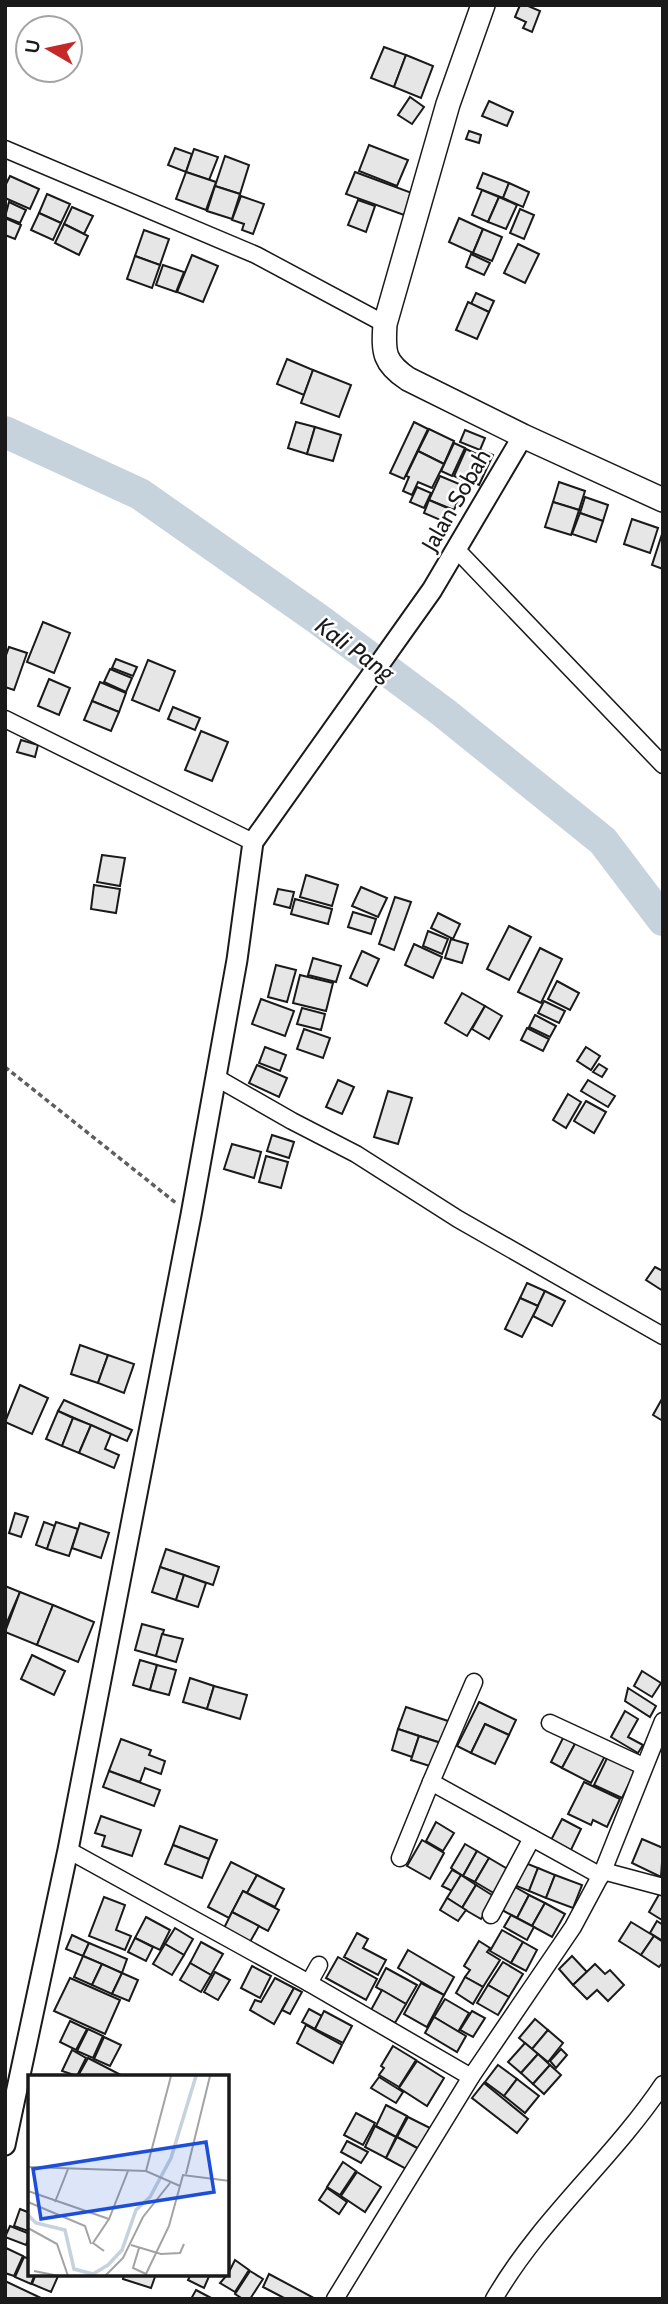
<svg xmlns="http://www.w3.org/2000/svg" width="668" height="2304" font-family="Cabin,sans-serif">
	<rect width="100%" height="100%" fill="#fff"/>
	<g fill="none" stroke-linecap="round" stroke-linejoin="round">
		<path stroke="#c6d2dc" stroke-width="32" d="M 5,432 L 140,494 L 318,619 L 443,712 L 603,841 L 663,920"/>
	</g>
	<g fill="#e6e6e6" stroke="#1a1a1a" stroke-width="2">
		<path d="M 520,5 L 526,5 L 540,11 L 532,32 L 523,28 L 526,22 L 515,17 Z"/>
		<path d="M 384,47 L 406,55 L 394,87 L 371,78 Z"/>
		<path d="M 406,55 L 433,66 L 421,98 L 394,87 Z"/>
		<path d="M 410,97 L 424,107 L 412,124 L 398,115 Z"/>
		<path d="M 489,101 L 513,112 L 507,126 L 482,116 Z"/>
		<path d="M 469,131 L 481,135 L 479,143 L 466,139 Z"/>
		<path d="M 369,145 L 408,160 L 397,186 L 359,171 Z"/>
		<path d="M 175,148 L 192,154 L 186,172 L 168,165 Z"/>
		<path d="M 194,149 L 218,157 L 209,180 L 186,172 Z"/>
		<path d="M 225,156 L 249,165 L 240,194 L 215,186 Z"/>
		<path d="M 186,172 L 216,182 L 206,210 L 176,199 Z"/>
		<path d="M 355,172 L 412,193 L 404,215 L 346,194 Z"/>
		<path d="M 483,173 L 509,183 L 503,198 L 477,188 Z"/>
		<path d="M 10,176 L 39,189 L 30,209 L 5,198 L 5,186 Z"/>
		<path d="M 509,183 L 529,192 L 523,207 L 503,198 Z"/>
		<path d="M 215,186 L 240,194 L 232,219 L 207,211 Z"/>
		<path d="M 482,190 L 499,197 L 488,222 L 472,215 Z"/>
		<path d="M 47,194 L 70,204 L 61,223 L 39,213 Z"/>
		<path d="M 241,196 L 264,204 L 253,234 L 242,230 L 244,224 L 232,220 Z"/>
		<path d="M 499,197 L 517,205 L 506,229 L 488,222 Z"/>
		<path d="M 358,200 L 375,206 L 366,232 L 348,225 Z"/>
		<path d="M 9,202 L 26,210 L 20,223 L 5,217 Z"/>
		<path d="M 72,207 L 93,216 L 84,234 L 64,224 Z"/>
		<path d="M 520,209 L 534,215 L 524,239 L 510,233 Z"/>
		<path d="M 39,213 L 61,223 L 53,240 L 31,230 Z"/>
		<path d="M 5,218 L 21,225 L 15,239 L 5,235 Z"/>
		<path d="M 459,218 L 483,229 L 473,253 L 449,242 Z"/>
		<path d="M 64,224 L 88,236 L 79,255 L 55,243 Z"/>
		<path d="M 483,229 L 502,237 L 492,261 L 473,253 Z"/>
		<path d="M 144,230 L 169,239 L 160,265 L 135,256 Z"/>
		<path d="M 518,244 L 539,254 L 525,283 L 504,273 Z"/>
		<path d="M 471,254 L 490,263 L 484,275 L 466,267 Z"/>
		<path d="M 192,255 L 218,266 L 203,302 L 177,292 Z"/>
		<path d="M 135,256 L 160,265 L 152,288 L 127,279 Z"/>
		<path d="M 163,265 L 184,272 L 176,292 L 156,285 Z"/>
		<path d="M 476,293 L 494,301 L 489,312 L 471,304 Z"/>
		<path d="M 468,302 L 489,312 L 477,339 L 456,330 Z"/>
		<path d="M 287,359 L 313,370 L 304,395 L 277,384 Z"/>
		<path d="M 313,370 L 351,385 L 339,417 L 301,403 Z"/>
		<path d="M 296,422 L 315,427 L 307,454 L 288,448 Z"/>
		<path d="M 414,422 L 428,429 L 404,479 L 390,473 Z"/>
		<path d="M 315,427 L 341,435 L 333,461 L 307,454 Z"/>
		<path d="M 429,429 L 454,441 L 444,464 L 418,451 Z"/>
		<path d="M 465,430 L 485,438 L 480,450 L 460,442 Z"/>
		<path d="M 454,443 L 465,448 L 452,476 L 441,471 Z"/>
		<path d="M 466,449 L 479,455 L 467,482 L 454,476 Z"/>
		<path d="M 481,450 L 493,455 L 479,485 L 468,480 Z"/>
		<path d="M 418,451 L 444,464 L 432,488 L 418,482 L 412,495 L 403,491 L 409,477 L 406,476 Z"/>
		<path d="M 440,476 L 464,486 L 454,510 L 429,500 Z"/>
		<path d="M 559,482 L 585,491 L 579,510 L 553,502 Z"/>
		<path d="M 417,487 L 431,493 L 424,508 L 410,502 Z"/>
		<path d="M 585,497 L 608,505 L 603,521 L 580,513 Z"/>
		<path d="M 429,500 L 450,509 L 445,522 L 424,513 Z"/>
		<path d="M 553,502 L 579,510 L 571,535 L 545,527 Z"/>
		<path d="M 580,513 L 603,521 L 596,542 L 572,534 Z"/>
		<path d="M 632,519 L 658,528 L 650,553 L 624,544 Z"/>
		<path d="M 663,531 L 663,569 L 652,565 Z"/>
		<path d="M 43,622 L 70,633 L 54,673 L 27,662 Z"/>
		<path d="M 9,647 L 27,653 L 14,690 L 5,687 L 5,658 Z"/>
		<path d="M 116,659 L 137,667 L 133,676 L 112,668 Z"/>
		<path d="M 148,660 L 175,671 L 159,711 L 132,700 Z"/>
		<path d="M 110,669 L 132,678 L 126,692 L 104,682 Z"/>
		<path d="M 49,679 L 70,688 L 59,715 L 38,706 Z"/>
		<path d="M 100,682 L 126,693 L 119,712 L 92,701 Z"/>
		<path d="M 92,701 L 119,712 L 111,731 L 84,720 Z"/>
		<path d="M 173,707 L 200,718 L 195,730 L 168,719 Z"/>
		<path d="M 201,731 L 228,742 L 212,781 L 185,770 Z"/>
		<path d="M 21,740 L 38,745 L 35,757 L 17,752 Z"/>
		<path d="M 102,855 L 125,858 L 120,886 L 97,882 Z"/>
		<path d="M 306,875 L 338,885 L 332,906 L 300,897 Z"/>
		<path d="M 94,885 L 120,889 L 116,913 L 91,909 Z"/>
		<path d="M 361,887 L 387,898 L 378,917 L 352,906 Z"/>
		<path d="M 278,889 L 294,892 L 290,908 L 274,904 Z"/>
		<path d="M 395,897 L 411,902 L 394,950 L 379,944 Z"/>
		<path d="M 295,899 L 332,909 L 328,924 L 291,914 Z"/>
		<path d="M 353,912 L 376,919 L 371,934 L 348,927 Z"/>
		<path d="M 438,913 L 460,924 L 453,939 L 431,928 Z"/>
		<path d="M 509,926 L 531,937 L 509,980 L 487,969 Z"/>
		<path d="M 428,931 L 448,939 L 442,954 L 423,946 Z"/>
		<path d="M 451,939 L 468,944 L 462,963 L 445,958 Z"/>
		<path d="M 414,944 L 442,957 L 433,978 L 405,965 Z"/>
		<path d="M 540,948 L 562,959 L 541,1003 L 518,992 Z"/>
		<path d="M 362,951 L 379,959 L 367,986 L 350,978 Z"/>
		<path d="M 313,958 L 341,966 L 336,982 L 308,975 Z"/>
		<path d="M 276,965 L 296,970 L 287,1002 L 268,997 Z"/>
		<path d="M 300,975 L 333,983 L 326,1011 L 293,1003 Z"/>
		<path d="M 557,981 L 579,993 L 570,1010 L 548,999 Z"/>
		<path d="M 462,993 L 485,1006 L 467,1036 L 445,1023 Z"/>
		<path d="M 261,999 L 294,1011 L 285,1036 L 252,1024 Z"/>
		<path d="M 544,1001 L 565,1011 L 559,1023 L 538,1013 Z"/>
		<path d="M 485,1006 L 502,1016 L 489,1039 L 472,1029 Z"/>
		<path d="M 302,1008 L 325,1014 L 321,1030 L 297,1024 Z"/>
		<path d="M 535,1015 L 556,1026 L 550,1037 L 529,1027 Z"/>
		<path d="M 527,1028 L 549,1039 L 543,1051 L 521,1040 Z"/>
		<path d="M 304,1029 L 330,1038 L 323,1058 L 297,1049 Z"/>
		<path d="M 265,1047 L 286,1055 L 280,1071 L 259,1063 Z"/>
		<path d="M 586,1047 L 600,1056 L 591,1070 L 577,1061 Z"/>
		<path d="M 599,1064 L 607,1069 L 602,1077 L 593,1072 Z"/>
		<path d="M 257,1065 L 287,1078 L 279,1097 L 249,1083 Z"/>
		<path d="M 338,1080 L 354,1087 L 342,1114 L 326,1107 Z"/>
		<path d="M 588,1080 L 615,1096 L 608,1107 L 581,1091 Z"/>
		<path d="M 388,1091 L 412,1098 L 398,1144 L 374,1137 Z"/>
		<path d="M 568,1094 L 581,1102 L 566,1128 L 553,1120 Z"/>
		<path d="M 586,1101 L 606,1112 L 594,1133 L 574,1121 Z"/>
		<path d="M 272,1135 L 294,1142 L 289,1158 L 267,1151 Z"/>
		<path d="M 232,1144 L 261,1152 L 254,1178 L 224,1169 Z"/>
		<path d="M 266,1156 L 288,1162 L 281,1188 L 259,1182 Z"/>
		<path d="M 655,1267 L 663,1271 L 663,1291 L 646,1280 Z"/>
		<path d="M 527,1283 L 545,1291 L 538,1306 L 520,1298 Z"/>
		<path d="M 545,1291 L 565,1301 L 552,1326 L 533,1316 Z"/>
		<path d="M 520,1298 L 538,1306 L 522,1337 L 505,1329 Z"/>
		<path d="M 80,1345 L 108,1355 L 98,1383 L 71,1374 Z"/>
		<path d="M 108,1355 L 134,1364 L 124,1393 L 98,1383 Z"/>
		<path d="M 20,1385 L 48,1398 L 32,1434 L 5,1422 Z"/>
		<path d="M 663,1397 L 663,1421 L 653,1415 Z"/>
		<path d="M 64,1400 L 132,1430 L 127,1441 L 58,1411 Z"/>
		<path d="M 58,1411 L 73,1418 L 62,1446 L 46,1439 Z"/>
		<path d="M 73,1418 L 91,1425 L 79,1453 L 62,1446 Z"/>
		<path d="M 91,1425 L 111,1434 L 105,1449 L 119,1455 L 114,1468 L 79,1453 Z"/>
		<path d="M 15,1513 L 28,1517 L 21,1537 L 9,1533 Z"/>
		<path d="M 44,1522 L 55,1526 L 47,1549 L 36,1545 Z"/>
		<path d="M 56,1522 L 78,1529 L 69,1556 L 47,1549 Z"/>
		<path d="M 80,1523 L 109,1533 L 101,1558 L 72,1548 Z"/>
		<path d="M 166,1549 L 219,1567 L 213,1585 L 160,1567 Z"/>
		<path d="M 160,1567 L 184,1575 L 176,1600 L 152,1592 Z"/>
		<path d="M 184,1575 L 206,1583 L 198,1607 L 176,1600 Z"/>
		<path d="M 5,1586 L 20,1592 L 5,1627 Z"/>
		<path d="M 20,1592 L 53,1605 L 37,1645 L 5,1632 Z"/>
		<path d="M 53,1605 L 94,1622 L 78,1662 L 37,1645 Z"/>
		<path d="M 142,1624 L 164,1630 L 156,1656 L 135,1650 Z"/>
		<path d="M 162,1634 L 183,1639 L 176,1662 L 156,1656 Z"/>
		<path d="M 32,1655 L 65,1671 L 54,1695 L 21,1679 Z"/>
		<path d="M 140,1660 L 157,1665 L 150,1690 L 133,1685 Z"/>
		<path d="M 157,1665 L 176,1670 L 169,1695 L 150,1690 Z"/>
		<path d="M 642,1671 L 661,1683 L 652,1697 L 634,1686 Z"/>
		<path d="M 190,1678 L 214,1686 L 207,1709 L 183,1702 Z"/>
		<path d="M 214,1686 L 247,1695 L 240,1719 L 207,1709 Z"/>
		<path d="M 628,1688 L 656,1706 L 650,1717 L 625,1701 Z"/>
		<path d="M 479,1702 L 516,1720 L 509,1735 L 485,1724 L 471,1753 L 457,1746 Z"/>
		<path d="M 406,1707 L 451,1722 L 444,1744 L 398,1729 Z"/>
		<path d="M 625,1711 L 638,1719 L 628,1737 L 643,1745 L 638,1753 L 611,1737 Z"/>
		<path d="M 485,1724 L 509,1735 L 495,1764 L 471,1753 Z"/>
		<path d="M 398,1729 L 419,1736 L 412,1757 L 392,1750 Z"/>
		<path d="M 419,1736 L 444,1744 L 436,1768 L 411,1760 Z"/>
		<path d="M 564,1736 L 576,1742 L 562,1768 L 551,1762 Z"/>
		<path d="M 121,1739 L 151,1750 L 149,1755 L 165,1761 L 161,1774 L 145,1768 L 140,1782 L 109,1771 Z"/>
		<path d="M 576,1742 L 605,1756 L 591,1783 L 562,1768 Z"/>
		<path d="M 610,1752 L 638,1766 L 622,1798 L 594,1785 Z"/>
		<path d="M 109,1771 L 160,1790 L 154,1806 L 103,1787 Z"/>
		<path d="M 584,1782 L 620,1799 L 607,1827 L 593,1820 L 591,1825 L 568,1814 Z"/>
		<path d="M 101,1816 L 141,1830 L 132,1856 L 102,1846 L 105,1836 L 95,1833 Z"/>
		<path d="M 562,1819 L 581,1829 L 570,1852 L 550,1842 Z"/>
		<path d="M 436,1822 L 454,1833 L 443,1851 L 426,1841 Z"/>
		<path d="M 180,1826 L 217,1840 L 209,1859 L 173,1845 Z"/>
		<path d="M 642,1839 L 663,1848 L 661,1877 L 632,1863 Z"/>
		<path d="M 422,1840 L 444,1853 L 430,1879 L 407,1866 Z"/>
		<path d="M 465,1844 L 477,1851 L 463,1876 L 451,1868 Z"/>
		<path d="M 173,1845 L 209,1859 L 202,1878 L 165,1864 Z"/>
		<path d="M 477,1851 L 489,1858 L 475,1882 L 463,1876 Z"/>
		<path d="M 489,1858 L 511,1871 L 497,1895 L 475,1882 Z"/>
		<path d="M 231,1862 L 257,1875 L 247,1893 L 243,1891 L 229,1918 L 208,1907 Z"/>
		<path d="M 523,1862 L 538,1868 L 529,1891 L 514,1885 Z"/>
		<path d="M 538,1868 L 555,1875 L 546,1898 L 529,1891 Z"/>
		<path d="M 452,1870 L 461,1875 L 452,1891 L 442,1886 Z"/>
		<path d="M 257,1875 L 284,1889 L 275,1907 L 247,1893 Z"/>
		<path d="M 461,1875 L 476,1885 L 462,1908 L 447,1898 Z"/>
		<path d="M 555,1875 L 582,1885 L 573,1908 L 546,1898 Z"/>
		<path d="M 476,1885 L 495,1897 L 481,1919 L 462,1908 Z"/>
		<path d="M 515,1887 L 529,1895 L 517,1918 L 502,1910 Z"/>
		<path d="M 243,1891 L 279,1910 L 268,1931 L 232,1912 Z"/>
		<path d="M 661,1891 L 663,1892 L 662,1920 L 649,1912 Z"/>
		<path d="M 529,1895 L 545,1903 L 532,1926 L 517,1918 Z"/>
		<path d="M 104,1897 L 125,1905 L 116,1930 L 131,1936 L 125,1950 L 89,1936 Z"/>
		<path d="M 447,1898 L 466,1910 L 458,1921 L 440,1910 Z"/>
		<path d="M 545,1903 L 565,1914 L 552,1937 L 532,1926 Z"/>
		<path d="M 232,1912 L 259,1926 L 250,1942 L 224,1928 Z"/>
		<path d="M 511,1915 L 534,1927 L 527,1940 L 504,1927 Z"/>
		<path d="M 146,1917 L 170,1930 L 160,1950 L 135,1938 Z"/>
		<path d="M 657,1921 L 663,1925 L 663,1941 L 650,1933 Z"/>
		<path d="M 631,1922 L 654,1936 L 641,1955 L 619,1941 Z"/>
		<path d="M 175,1928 L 193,1939 L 184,1955 L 165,1944 Z"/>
		<path d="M 502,1930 L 523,1942 L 511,1963 L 490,1951 Z"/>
		<path d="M 357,1933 L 368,1939 L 363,1948 L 386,1960 L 378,1975 L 344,1957 Z"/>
		<path d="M 72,1935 L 89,1943 L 83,1956 L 66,1949 Z"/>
		<path d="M 654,1936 L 663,1942 L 663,1962 L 659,1967 L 641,1955 Z"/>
		<path d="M 135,1938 L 153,1947 L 146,1961 L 128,1952 Z"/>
		<path d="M 479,1941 L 490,1948 L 487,1952 L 500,1960 L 483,1987 L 465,1977 L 470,1970 L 464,1966 Z"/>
		<path d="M 201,1942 L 223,1954 L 211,1975 L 190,1963 Z"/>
		<path d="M 523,1942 L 537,1950 L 526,1971 L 511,1963 Z"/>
		<path d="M 89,1943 L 127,1959 L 122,1973 L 83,1956 Z"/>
		<path d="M 165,1944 L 184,1955 L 172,1975 L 153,1964 Z"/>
		<path d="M 408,1950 L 454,1977 L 444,1995 L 398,1968 Z"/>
		<path d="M 83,1956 L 102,1964 L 92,1985 L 74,1977 Z"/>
		<path d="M 572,1956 L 587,1972 L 573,1985 L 559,1969 Z"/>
		<path d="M 338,1957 L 377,1979 L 366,2000 L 326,1978 Z"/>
		<path d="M 503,1962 L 523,1974 L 509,1997 L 488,1985 Z"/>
		<path d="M 190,1963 L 211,1975 L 201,1992 L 180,1980 Z"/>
		<path d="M 102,1964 L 122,1973 L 112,1994 L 92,1985 Z"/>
		<path d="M 595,1964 L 605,1974 L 610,1970 L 624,1985 L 608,2001 L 597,1990 L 587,1999 L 573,1985 Z"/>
		<path d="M 252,1966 L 271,1976 L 260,1998 L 241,1988 Z"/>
		<path d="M 386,1968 L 417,1985 L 406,2004 L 376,1987 Z"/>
		<path d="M 215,1972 L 230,1980 L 218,2000 L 204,1992 Z"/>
		<path d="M 122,1973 L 138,1980 L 129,2001 L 112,1994 Z"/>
		<path d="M 465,1977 L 483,1987 L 473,2004 L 456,1993 Z"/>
		<path d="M 70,1978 L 120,2000 L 105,2034 L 54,2011 Z"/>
		<path d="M 275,1978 L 294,1988 L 274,2024 L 250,2010 L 255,2000 L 261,2002 Z"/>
		<path d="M 421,1983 L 444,1995 L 427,2027 L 404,2014 Z"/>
		<path d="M 488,1985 L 509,1997 L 498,2015 L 477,2003 Z"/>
		<path d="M 294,1988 L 302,1992 L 290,2014 L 282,2010 Z"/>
		<path d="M 382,1990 L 406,2004 L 395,2023 L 371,2010 Z"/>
		<path d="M 445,1999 L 469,2013 L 458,2032 L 434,2017 Z"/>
		<path d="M 309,2009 L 322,2016 L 315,2029 L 302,2022 Z"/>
		<path d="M 324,2011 L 352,2026 L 343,2043 L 315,2029 Z"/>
		<path d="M 472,2011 L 485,2018 L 473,2037 L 460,2030 Z"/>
		<path d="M 434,2017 L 466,2036 L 457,2052 L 425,2033 Z"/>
		<path d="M 535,2019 L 548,2030 L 532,2049 L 519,2038 Z"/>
		<path d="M 70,2021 L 87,2029 L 76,2050 L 60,2042 Z"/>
		<path d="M 306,2025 L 342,2045 L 333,2063 L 297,2043 Z"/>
		<path d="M 88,2029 L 103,2036 L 93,2058 L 77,2051 Z"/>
		<path d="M 548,2030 L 563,2043 L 548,2062 L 532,2049 Z"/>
		<path d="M 104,2037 L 121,2045 L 110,2066 L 94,2059 Z"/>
		<path d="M 525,2043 L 538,2054 L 521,2073 L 508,2062 Z"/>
		<path d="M 393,2046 L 416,2060 L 399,2087 L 379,2075 L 384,2068 L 381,2066 Z"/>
		<path d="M 561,2049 L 567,2055 L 556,2068 L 550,2061 Z"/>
		<path d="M 72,2050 L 86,2058 L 77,2076 L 62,2071 Z"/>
		<path d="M 538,2054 L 550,2065 L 533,2084 L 521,2073 Z"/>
		<path d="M 88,2058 L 121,2075 L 120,2076 L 78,2076 Z"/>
		<path d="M 417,2061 L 444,2078 L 427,2106 L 399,2088 Z"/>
		<path d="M 498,2065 L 517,2079 L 504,2096 L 485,2082 Z"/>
		<path d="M 550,2065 L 561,2075 L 544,2094 L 533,2084 Z"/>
		<path d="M 379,2077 L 403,2092 L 396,2103 L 371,2088 Z"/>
		<path d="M 517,2079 L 539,2096 L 525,2113 L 504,2096 Z"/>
		<path d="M 484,2083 L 528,2119 L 517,2133 L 472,2098 Z"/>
		<path d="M 386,2105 L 407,2116 L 396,2137 L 376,2126 Z"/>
		<path d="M 356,2113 L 375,2123 L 363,2145 L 344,2135 Z"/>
		<path d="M 408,2117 L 430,2128 L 419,2149 L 397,2137 Z"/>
		<path d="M 375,2126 L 396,2137 L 386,2158 L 365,2147 Z"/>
		<path d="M 397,2137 L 419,2149 L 408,2170 L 386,2158 Z"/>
		<path d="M 347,2141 L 368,2152 L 361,2163 L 341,2152 Z"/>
		<path d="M 343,2162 L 356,2171 L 340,2195 L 327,2187 Z"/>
		<path d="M 357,2172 L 381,2187 L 365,2212 L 341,2196 Z"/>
		<path d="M 327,2188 L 347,2202 L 339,2214 L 319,2200 Z"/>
		<path d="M 20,2209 L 30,2213 L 28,2231 L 14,2226 Z"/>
		<path d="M 10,2226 L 30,2234 L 26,2245 L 5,2237 Z"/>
		<path d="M 6,2248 L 23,2256 L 14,2276 L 5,2273 Z"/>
		<path d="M 24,2257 L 30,2259 L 30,2274 L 35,2274 L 31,2284 L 15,2277 Z"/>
		<path d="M 235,2260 L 249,2270 L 235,2292 L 220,2283 L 228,2274 Z"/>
		<path d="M 250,2271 L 263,2279 L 250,2299 L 243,2299 L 235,2294 Z"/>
		<path d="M 36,2274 L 59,2274 L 51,2292 L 32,2284 Z"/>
		<path d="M 124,2274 L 156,2274 L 151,2288 L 123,2279 Z"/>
		<path d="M 191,2274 L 210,2274 L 204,2288 L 188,2280 Z"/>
		<path d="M 269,2274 L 314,2298 L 314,2299 L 286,2299 L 263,2287 Z"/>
		<path d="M 5,2281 L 43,2299 L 5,2299 Z"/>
		<path d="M 196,2290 L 213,2299 L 191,2299 Z"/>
	</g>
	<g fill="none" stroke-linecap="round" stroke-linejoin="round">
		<g stroke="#1a1a1a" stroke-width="19">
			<g id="minor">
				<path d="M 5,149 L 256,255 L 385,324"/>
				<path d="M 456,549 L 663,765"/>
				<path d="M 5,719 L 253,842"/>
				<path d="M 217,1078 L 292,1121 L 356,1154 L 458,1219 L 663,1336"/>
				<path d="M 550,1723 L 643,1766"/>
				<path d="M 431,1782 L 474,1682"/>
				<path d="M 68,1850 L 309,1983 L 471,2077"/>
				<path d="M 400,1858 L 431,1782 L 601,1876"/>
				<path d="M 603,1871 L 663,1887"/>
				<path d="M 491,1915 L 532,1838"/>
				<path d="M 309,1983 L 319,1965"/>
				<path d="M 335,2299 L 471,2077 L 573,1927 L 603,1871 L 663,1721"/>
				<path d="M 494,2299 C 540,2219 612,2160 663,2084"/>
			</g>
		</g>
		<g stroke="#1a1a1a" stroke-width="23">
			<path id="tertiary" d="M 5,2145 L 68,1850 L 191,1215 L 237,960 L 253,842 L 432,590 L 523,436"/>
		</g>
		<g stroke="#1a1a1a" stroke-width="26">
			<path id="secondary" d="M 483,5 L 448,104 L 385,324 C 383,353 384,363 408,379 L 523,436 L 663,500"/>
		</g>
		<path stroke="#5f5f5f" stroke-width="3.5" stroke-dasharray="5 3.5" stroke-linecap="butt" d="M 5,1067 L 176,1203"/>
		<use href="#minor" stroke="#fff" stroke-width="16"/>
		<use href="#tertiary" stroke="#fff" stroke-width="19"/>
		<use href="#secondary" stroke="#fff" stroke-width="23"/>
	</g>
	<g text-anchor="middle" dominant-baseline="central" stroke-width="5" stroke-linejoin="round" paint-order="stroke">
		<g font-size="23" fill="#1a1a1a" stroke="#fff">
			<text transform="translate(456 500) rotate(-60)">Jalan Sobah</text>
		</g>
		<g font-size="24" font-style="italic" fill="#1a1a1a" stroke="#fff">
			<text transform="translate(355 649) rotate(36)">Kali Pang</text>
		</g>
	</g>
	<g transform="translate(28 2075)">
		<rect width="201" height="201" fill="#fff"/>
		<path fill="none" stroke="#c6d2dc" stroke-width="3.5" d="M 0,140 L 8,148 L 37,155 L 46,194 L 65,199 L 80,190 L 94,175 L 108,135 L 122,122 L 143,83 L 168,1"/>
		<path fill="none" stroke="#a3a3a3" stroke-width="2" d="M 0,92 L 118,96 L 152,111M 118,96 L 143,1M 158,99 L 182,1M 0,116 L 81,144M 0,127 L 57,151 L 63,169M 27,127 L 40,94M 0,153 L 29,169 L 40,201M 103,170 L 133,179 L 152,178 L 156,169M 111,173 L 105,193 L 118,199M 76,176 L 65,168 L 81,144 L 100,96M 6,196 L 31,201M 77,201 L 95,183 L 115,142 L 142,108M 117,201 L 141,151 L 155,100 L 202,106"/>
		<path fill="#1d4ed8" fill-opacity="0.15" stroke="#1d4ed8" stroke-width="3.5" d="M 178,67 L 186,117 L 13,144 L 5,94 Z"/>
		<rect width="201" height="201" fill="none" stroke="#1a1a1a" stroke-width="3.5"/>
	</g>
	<rect width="668" height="2304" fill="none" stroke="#1a1a1a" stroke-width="14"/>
	<g transform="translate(49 49) rotate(279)"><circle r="33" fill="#ffffff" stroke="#a3a3a3" stroke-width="2"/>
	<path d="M0-5L12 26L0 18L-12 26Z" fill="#c62828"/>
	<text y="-10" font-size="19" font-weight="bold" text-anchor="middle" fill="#1a1a1a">U</text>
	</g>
</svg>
